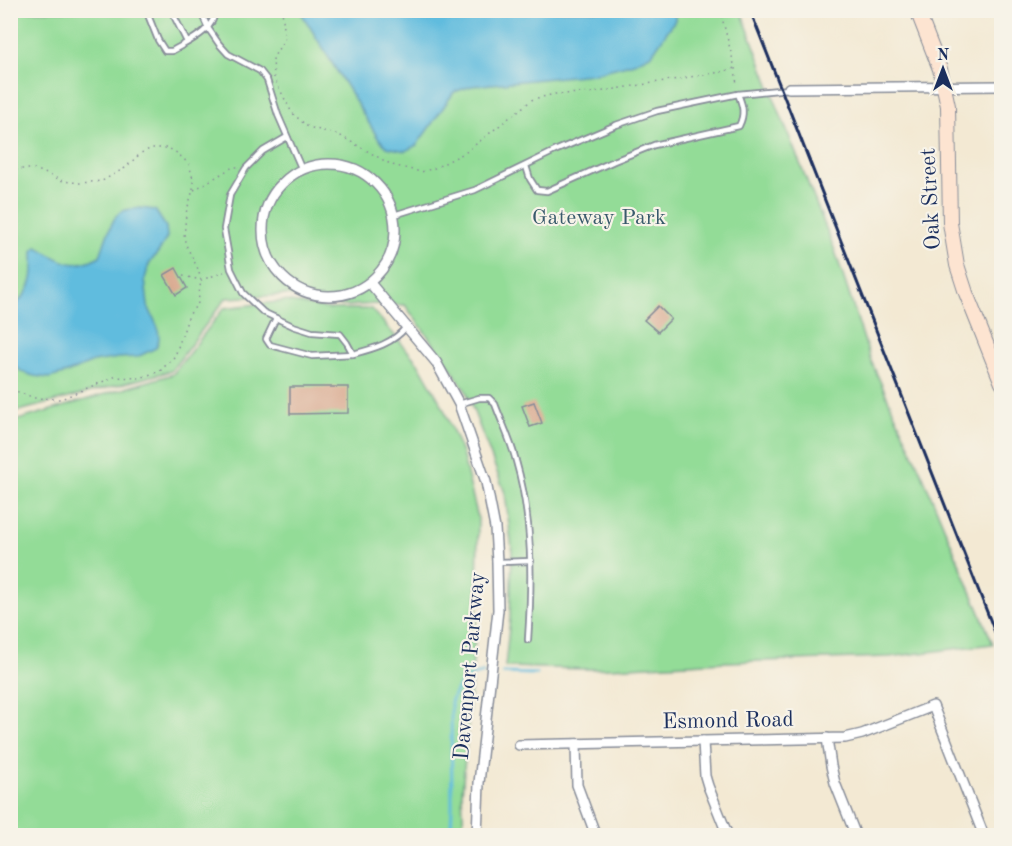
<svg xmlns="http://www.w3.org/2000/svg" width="1012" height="846" font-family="'Old Standard TT',serif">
	<rect width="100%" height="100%" fill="#f7f3e8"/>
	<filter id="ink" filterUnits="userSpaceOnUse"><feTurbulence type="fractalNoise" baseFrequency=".0167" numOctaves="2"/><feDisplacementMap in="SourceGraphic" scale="12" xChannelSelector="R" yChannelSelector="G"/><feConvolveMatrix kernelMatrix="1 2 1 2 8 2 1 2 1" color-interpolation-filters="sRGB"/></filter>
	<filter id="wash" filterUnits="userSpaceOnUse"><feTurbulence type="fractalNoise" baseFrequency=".008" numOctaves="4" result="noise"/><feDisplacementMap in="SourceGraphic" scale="24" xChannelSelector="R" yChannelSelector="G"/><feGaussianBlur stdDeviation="1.35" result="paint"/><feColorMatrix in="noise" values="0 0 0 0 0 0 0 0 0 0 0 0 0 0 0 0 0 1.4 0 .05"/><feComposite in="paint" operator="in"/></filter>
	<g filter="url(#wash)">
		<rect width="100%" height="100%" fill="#f3e9d3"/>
		<g fill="#93dc97" stroke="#57867a" stroke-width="1.5">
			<path d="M 18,11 L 741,11 L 781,116 L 834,248 L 871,361 L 922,474 L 993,644 L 889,657 L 726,662 L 589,669 L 505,667 L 510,618 L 512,549 L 505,493 L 466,391 L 449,365 L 405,305 L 375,304 L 346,306 L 286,295 L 226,298 L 171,371 L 11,413 L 10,25 Z"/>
			<path d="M 285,301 L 330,309 L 372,309 L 418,363 L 442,405 L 462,453 L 478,518 L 477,612 L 462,794 L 464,835 L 11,836 L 11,422 L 173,374 L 224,308 Z"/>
		</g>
		<g fill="#60bcde" stroke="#3e769e" stroke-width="1.5">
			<path d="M 300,11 L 675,10 L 675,20 L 652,54 L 634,63 L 592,74 L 472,86 L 454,92 L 417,145 L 405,151 L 387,147 L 378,138 Z"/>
			<path d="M 140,208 L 155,210 L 166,227 L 167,237 L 159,251 L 149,264 L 145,279 L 148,306 L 158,328 L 159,339 L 156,348 L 137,357 L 118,358 L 93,362 L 67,373 L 49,378 L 34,376 L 22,372 L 11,362 L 11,314 C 13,306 20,301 25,294 C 35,282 33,267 33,251 L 37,247 C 63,262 72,271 100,256 C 104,246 110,223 117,215 C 123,209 132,209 140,208 Z"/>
		</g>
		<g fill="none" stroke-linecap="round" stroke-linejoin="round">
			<g stroke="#60bcde" stroke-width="3">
				<path d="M 503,673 L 537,674"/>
				<path d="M 447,836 L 451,829 L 452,807 L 451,702 C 458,683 463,677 483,673"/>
			</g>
		</g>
		<g id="blocks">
			<g fill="#d9aa91">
				<path d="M 176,268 L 187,288 L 176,295 L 164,275 Z"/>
				<path d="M 658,306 L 671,319 L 658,332 L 644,320 Z"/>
				<path d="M 290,387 L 348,387 L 348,413 L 290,414 Z"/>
				<path d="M 534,402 L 542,423 L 530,427 L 522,406 Z"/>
			</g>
		</g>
	</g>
	<g filter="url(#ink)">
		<use href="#blocks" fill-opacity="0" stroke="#878c98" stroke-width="1.5"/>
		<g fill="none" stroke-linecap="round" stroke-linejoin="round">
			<g stroke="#878c98" stroke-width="8">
				<g id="lane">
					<path d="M 146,10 L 158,40 L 165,51 L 172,51 C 187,42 215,31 215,10"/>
					<path d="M 171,10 L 187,42"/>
					<path d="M 200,10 L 208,28 L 219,44 L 228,54 L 260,71 L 267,80 L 278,115 L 302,170"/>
					<path d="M 287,137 L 263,151 L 246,168 L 230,195 L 224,229 L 231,269 L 243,293 L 263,312 L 293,326 L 312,332 L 340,334 L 347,343 L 353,354 C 372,349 393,344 406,327"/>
					<path d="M 526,166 L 530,179 L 537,190 L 547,191 L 614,161 L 654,145 L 739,126 C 745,114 743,106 738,94"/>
					<path d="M 394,215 L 475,190 L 557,150 L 616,125 L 657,111 L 738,94 L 789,89"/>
					<path d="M 276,318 L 266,339 L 270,345 L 312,356 L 353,354"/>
					<path d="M 459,404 L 479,398 L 489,398 L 495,404 C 502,423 511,441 516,461 C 533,520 532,580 528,640"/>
					<path d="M 497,562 L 531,561"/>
				</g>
			</g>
			<g stroke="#878c98" stroke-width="12">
				<g id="street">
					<path d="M 789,88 L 1002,86"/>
					<circle cx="329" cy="230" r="66"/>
					<path d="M 370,283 L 436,362 L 459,404 L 486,482 L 495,528 L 497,562 L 498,610 L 479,783 L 477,836"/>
					<path d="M 827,738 L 831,766 L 835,783 L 856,836"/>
					<path d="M 703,741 L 705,776 L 708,786 L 728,836"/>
					<path d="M 576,744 L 577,785 L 596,836"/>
					<path d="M 519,745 L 845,738 L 862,734 L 933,706 L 984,836"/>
				</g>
			</g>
			<g stroke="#878c98" stroke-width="16">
				<path id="secondary" d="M 917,10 L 940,69 L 948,106 L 950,223 L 957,265 L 966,293 L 1002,383"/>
			</g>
			<g stroke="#878c98" stroke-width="1.5" stroke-dasharray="1.5 4.5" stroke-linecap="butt">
				<path d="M 720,10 L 735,68 L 737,86"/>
				<path d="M 274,78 L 273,58 L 285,38 L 282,10"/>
				<path d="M 276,82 L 292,113 L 308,127 L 339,135 L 392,165 L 421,172 L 435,168 L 466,152 L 533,99 L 555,94 L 591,93 L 721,72 L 735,68"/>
				<path d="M 10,172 L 21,169 L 35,169 L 63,181 L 80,183 L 102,181 L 125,168 L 141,153 L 152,148 L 168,148 L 177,153 L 189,164 L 193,179 L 193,190 L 186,213 L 184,238 L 186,245 L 198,269 L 201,280 L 198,303 L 189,315 L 175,356 L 160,371 L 140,378 L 114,377 L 61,399 L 35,398 L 10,389"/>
				<path d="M 194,190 L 233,167 L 240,167"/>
				<path d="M 183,276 L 201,280 L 224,272"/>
			</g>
			<use href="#lane" stroke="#fff" stroke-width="4.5"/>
			<use href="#street" stroke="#fff" stroke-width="9"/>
			<use href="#secondary" stroke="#fde4d1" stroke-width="14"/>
			<path stroke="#1b2f5e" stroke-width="3" d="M 750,10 L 1002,650"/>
		</g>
	</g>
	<g text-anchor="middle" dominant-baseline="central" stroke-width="4.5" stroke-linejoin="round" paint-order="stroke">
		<g font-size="22" fill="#1b2f5e" stroke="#f7f3e8">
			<text transform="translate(931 199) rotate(-93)">Oak Street</text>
			<text transform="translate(470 666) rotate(-85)">Davenport Parkway</text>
			<text transform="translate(728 721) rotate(-1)">Esmond Road</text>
		</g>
		<g font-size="22" fill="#395a6c" stroke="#f7f3e8">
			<text x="599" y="218">Gateway Park</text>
		</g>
	</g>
	<rect width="1012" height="846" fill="none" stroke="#f7f3e8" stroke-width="36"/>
	<g transform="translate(943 69)" stroke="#f7f3e8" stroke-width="4.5" paint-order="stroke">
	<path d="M0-4.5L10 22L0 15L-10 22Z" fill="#1b2f5e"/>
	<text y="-9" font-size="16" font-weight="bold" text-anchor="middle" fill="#1b2f5e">N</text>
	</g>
</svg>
